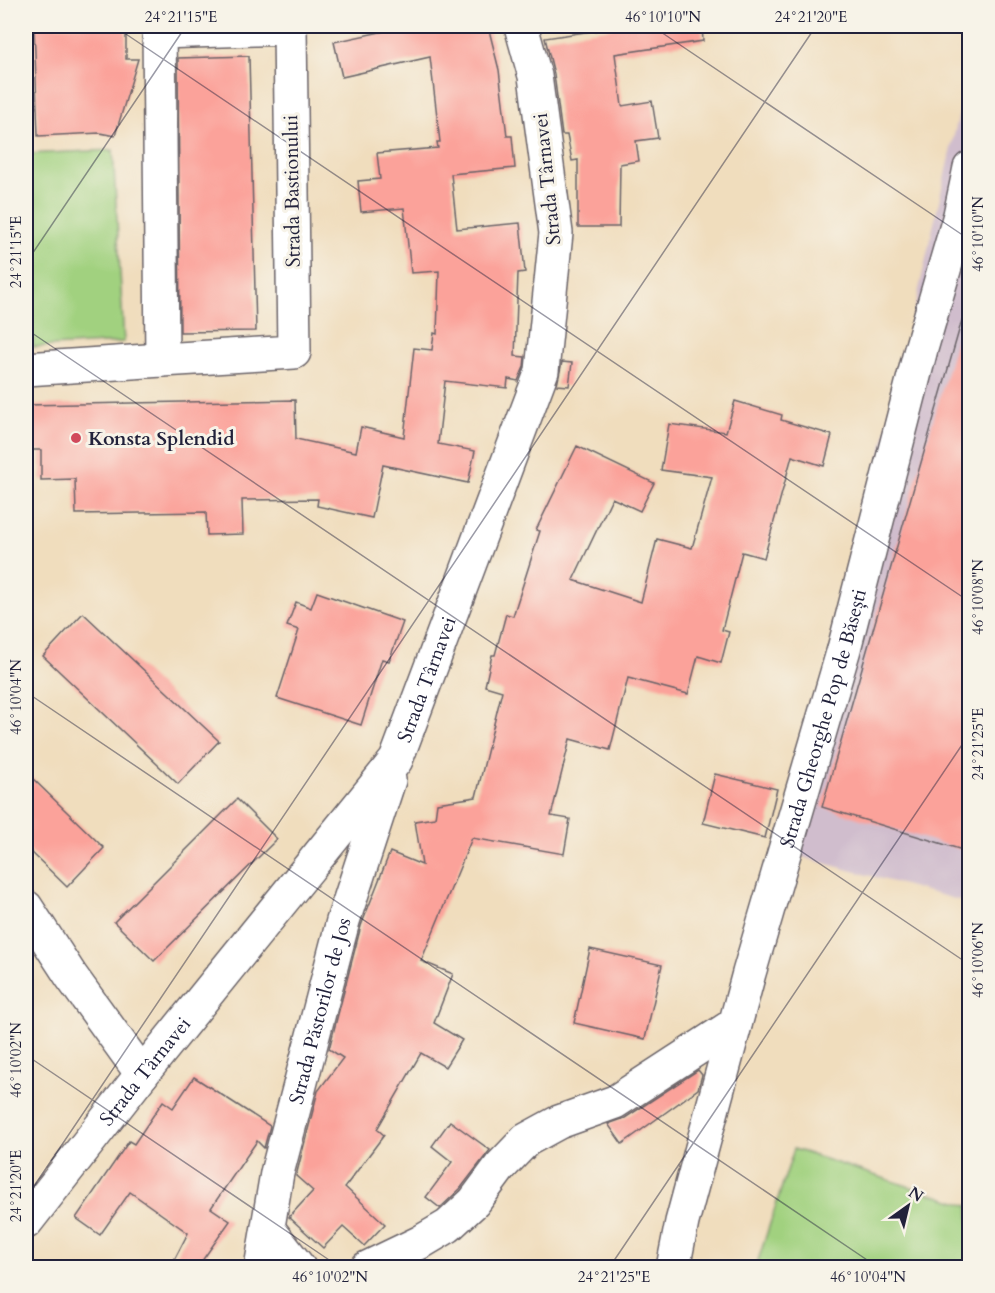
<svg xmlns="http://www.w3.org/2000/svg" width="995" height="1293" font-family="Cardo,serif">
	<rect width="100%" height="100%" fill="#f7f3e8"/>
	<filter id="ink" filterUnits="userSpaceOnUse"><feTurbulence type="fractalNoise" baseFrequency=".0167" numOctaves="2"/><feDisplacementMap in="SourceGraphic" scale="12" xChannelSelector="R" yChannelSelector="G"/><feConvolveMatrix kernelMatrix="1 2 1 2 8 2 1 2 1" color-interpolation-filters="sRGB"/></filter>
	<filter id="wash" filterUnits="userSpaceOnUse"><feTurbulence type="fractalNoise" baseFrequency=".008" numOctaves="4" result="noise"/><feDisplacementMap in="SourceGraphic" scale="24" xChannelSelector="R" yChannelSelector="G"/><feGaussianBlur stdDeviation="1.35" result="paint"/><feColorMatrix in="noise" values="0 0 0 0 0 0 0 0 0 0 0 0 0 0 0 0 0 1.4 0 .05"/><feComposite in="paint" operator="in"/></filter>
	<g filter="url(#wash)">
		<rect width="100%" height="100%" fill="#f0ddbd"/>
		<path fill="#d0bdcd" d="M 969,69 L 969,903 L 784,852 L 898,382 Z"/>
		<g fill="#a1d17f" stroke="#627a5d" stroke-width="1.5">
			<path d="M 113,150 L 124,342 L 33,347 L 26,204 L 26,154 Z"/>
			<path d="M 794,1149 L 969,1206 L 969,1267 L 756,1267 Z"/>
		</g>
		<g id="blocks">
			<g fill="#fba29a">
				<path d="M 34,26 L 126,26 L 126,59 L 138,59 L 115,136 L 100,133 L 38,136 Z"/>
				<path d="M 408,26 L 488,26 L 499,70 L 507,136 L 512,136 L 515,168 L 451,174 L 457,229 L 520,223 L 525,272 L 518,273 L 515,356 L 525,357 L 524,367 L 518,381 L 508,379 L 507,388 L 445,381 L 438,444 L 475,451 L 468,483 L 383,465 L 372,518 L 317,506 L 318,499 L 242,500 L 243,534 L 207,535 L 206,512 L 76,514 L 75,479 L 41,480 L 41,450 L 26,450 L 26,405 L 295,400 L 296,439 L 356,452 L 361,427 L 404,437 L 414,348 L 432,350 L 434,333 L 437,334 L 439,271 L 411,273 L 404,208 L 361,212 L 358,181 L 380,179 L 377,153 L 438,148 L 437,142 L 440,142 L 430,57 L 342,77 L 334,42 Z"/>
				<path d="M 626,26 L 702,26 L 703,41 L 615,54 L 622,106 L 652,101 L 658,138 L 636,141 L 639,161 L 620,164 L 619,227 L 578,227 L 578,160 L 572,161 L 567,135 L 562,135 L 554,74 L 545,38 Z"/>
				<path d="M 249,56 L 256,331 L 180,332 L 178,58 Z"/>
				<path d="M 962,320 L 969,321 L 969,852 L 822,807 Z"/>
				<path d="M 562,362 L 572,363 L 569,386 L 557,385 Z"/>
				<path d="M 735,401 L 782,415 L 781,420 L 832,435 L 824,466 L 792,456 L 764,558 L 742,552 L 722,630 L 729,632 L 721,663 L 698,656 L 688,694 L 628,678 L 610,750 L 570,739 L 551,816 L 570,819 L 564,854 L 472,838 L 421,961 L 453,974 L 434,1023 L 462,1040 L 445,1067 L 421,1053 L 377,1129 L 384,1135 L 345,1187 L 385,1224 L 364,1246 L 343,1227 L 323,1248 L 289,1217 L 313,1191 L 296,1176 L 318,1091 L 343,1058 L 329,1049 L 361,926 L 390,852 L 422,865 L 415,821 L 435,818 L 437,803 L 476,797 L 502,691 L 485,686 L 492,655 L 495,655 L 506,614 L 513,616 L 540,531 L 536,530 L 577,446 L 654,483 L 640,511 L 612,498 L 573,580 L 641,602 L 657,539 L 692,548 L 712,477 L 661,470 L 669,424 L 726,432 Z"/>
				<path d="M 317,592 L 403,622 L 389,661 L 382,659 L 361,725 L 277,698 L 299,630 L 287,626 L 296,602 L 311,608 Z"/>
				<path d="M 83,613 L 219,741 L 178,784 L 43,656 Z"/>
				<path d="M 26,772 L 104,848 L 67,887 L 26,847 Z"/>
				<path d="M 715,774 L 777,789 L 765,838 L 703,823 Z"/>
				<path d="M 237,799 L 277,839 L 154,961 L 114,922 Z"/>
				<path d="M 590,949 L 662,965 L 645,1039 L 574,1023 Z"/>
				<path d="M 698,1070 L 702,1075 L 698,1089 L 622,1144 L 608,1124 L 625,1118 Z"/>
				<path d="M 194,1077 L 270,1126 L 264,1148 L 257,1141 L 211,1208 L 230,1221 L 197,1268 L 170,1268 L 188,1233 L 130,1192 L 100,1235 L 76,1218 L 129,1141 L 134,1144 L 163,1101 L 173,1108 Z"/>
				<path d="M 450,1121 L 490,1150 L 460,1189 L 440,1208 L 426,1197 L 452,1162 L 432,1146 Z"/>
			</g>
		</g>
	</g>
	<g filter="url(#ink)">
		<use href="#blocks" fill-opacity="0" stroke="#6a6368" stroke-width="1.5"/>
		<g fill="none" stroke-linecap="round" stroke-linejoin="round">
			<g stroke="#6a6368" stroke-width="36">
				<g id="street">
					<path d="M 159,26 L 162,360 L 294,352 L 290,28 L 159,32"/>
					<path d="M 26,369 L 162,360"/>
					<path d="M 26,907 L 71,976 L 142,1074"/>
					<path id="s1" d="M 26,1222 L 142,1074 L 396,760 L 542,371 L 556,233 L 535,76 L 521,26"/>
					<path d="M 269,1230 L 299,1268"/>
					<path id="s2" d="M 261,1268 L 277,1173 L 343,921 L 389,780"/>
					<path d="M 367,1268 L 421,1242 L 448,1226 L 474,1202 L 500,1167 L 526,1140 L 559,1122 L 615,1102 L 735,1024"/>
					<path id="s3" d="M 673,1268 L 682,1222 L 749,973 L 844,649 L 921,349 L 960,215 L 970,168"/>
				</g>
			</g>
			<use href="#street" stroke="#fff" stroke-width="33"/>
		</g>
	</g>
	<path fill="none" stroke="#22223b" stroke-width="1.5" stroke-opacity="0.45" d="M 114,26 L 970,602M 652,26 L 970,240M 26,263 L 186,26M 26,329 L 970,965M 26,692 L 879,1268M 26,1055 L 341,1268M 26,1198 L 816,26M 609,1268 L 970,733"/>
	<circle fill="#d1495b" stroke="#f7f3e8" stroke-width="2" cx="76" cy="438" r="6"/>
	<g text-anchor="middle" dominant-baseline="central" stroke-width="6" stroke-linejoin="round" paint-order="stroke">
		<g font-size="20" fill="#22223b" stroke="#f7f3e8">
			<text transform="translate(547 179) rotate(-96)">Strada Târnavei</text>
			<text transform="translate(292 191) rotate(-91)">Strada Bastionului</text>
			<text stroke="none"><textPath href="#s1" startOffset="678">Strada Târnavei</textPath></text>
			<text stroke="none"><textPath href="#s3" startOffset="570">Strada Gheorghe Pop de Băsești</textPath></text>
			<text stroke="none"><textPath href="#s2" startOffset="264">Strada Păstorilor de Jos</textPath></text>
			<text stroke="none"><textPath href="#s1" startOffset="192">Strada Târnavei</textPath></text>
		</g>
		<g font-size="20" font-weight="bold" fill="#22223b" stroke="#f7f3e8" text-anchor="start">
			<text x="88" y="438">Konsta Splendid</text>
		</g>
	</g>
	<rect width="995" height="1293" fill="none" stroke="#f7f3e8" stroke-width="66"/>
	<g transform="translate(908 1206) rotate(34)" stroke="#f7f3e8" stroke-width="4.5" paint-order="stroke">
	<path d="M0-4.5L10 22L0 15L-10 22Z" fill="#22223b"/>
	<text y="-9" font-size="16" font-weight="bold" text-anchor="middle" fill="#22223b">N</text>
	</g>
	<rect x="33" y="33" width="929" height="1227" fill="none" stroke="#22223b" stroke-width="2"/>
	<g font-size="15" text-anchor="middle" fill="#22223b">
		<text x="181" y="22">24°21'15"E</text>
		<text x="663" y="22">46°10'10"N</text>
		<text x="811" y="22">24°21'20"E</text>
		<text transform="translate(978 234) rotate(-90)" y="5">46°10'10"N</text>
		<text transform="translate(16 252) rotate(-90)" y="5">24°21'15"E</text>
		<text transform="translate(978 597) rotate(-90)" y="5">46°10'08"N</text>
		<text transform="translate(16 697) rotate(-90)" y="5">46°10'04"N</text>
		<text transform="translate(978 744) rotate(-90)" y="5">24°21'25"E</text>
		<text transform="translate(978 960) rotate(-90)" y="5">46°10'06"N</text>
		<text transform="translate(16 1060) rotate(-90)" y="5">46°10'02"N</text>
		<text transform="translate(16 1186) rotate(-90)" y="5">24°21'20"E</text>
		<text x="330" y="1282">46°10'02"N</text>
		<text x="614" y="1282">24°21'25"E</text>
		<text x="868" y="1282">46°10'04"N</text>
	</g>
</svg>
